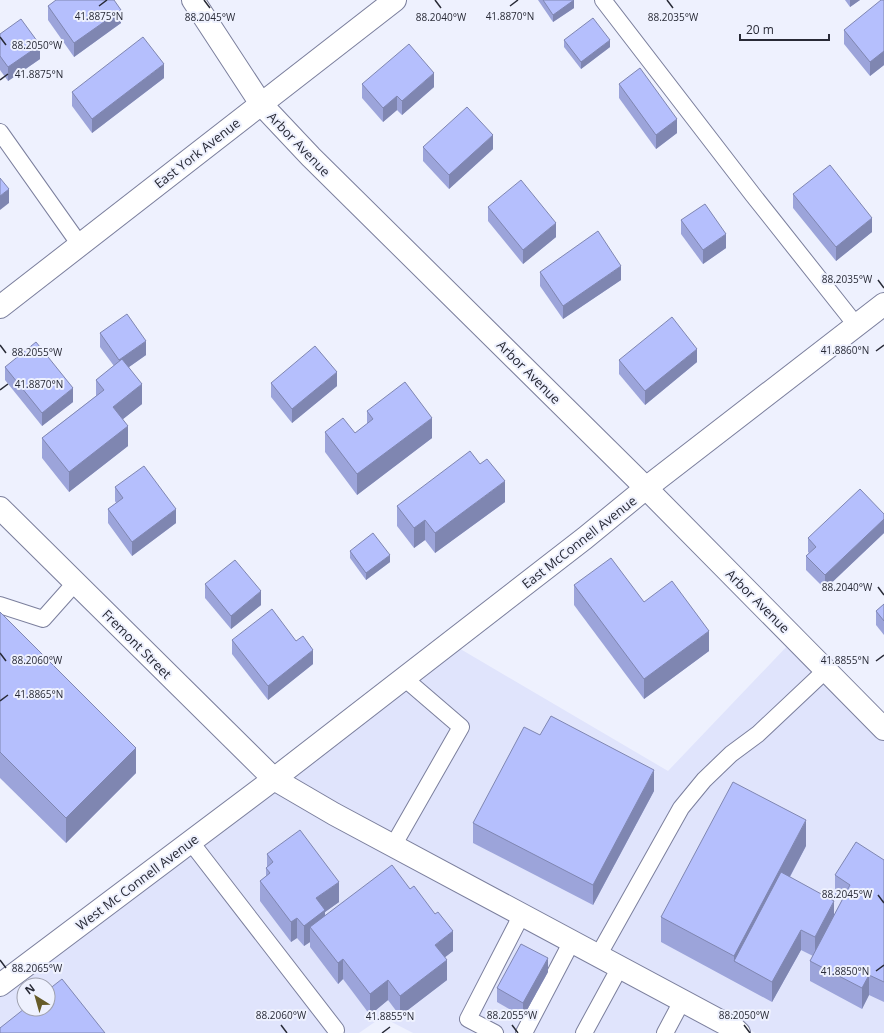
<svg xmlns="http://www.w3.org/2000/svg" width="884" height="1033" font-family="'Open Sans',sans-serif">
	<rect width="100%" height="100%" fill="#eef1fe"/>
	<g fill="#e0e4fc" fill-rule="evenodd">
		<path d="M 790,643 L 884,739 L 884,1033 L 755,1033 L 739,1022 L 288,776 L 457,647 L 668,771 Z"/>
		<path d="M 274,787 L 725,1033 L 413,1033 L 382,1017 L 359,1033 L 0,1033 L 0,987 ZM 24,985 L 48,985 L 48,1009 L 24,1009 Z"/>
	</g>
	<g fill="none" stroke-linecap="round" stroke-linejoin="round">
		<g stroke="#7b7f9d" stroke-width="18">
			<g id="service">
				<path d="M 603,0 L 753,195 L 856,325"/>
				<path d="M 0,132 L 80,245"/>
				<path d="M 0,605 L 43,619 L 75,583"/>
				<path d="M 190,841 L 336,1030"/>
				<path d="M 393,846 L 461,727 L 404,678"/>
				<path d="M 598,956 L 681,808 L 704,780 L 731,754 L 758,734 L 826,670"/>
				<path d="M 495,1033 L 468,1019 L 521,916"/>
				<path d="M 524,1033 L 571,943"/>
				<path d="M 584,1033 L 620,967"/>
				<path d="M 665,1033 L 682,1001"/>
			</g>
		</g>
		<g stroke="#7b7f9d" stroke-width="24">
			<g id="minor">
				<path d="M 193,0 L 261,104 L 311,157 L 646,488 L 884,729"/>
				<path d="M 0,307 L 395,0"/>
				<path d="M 0,508 L 274,779 L 334,814 L 735,1029 L 739,1033"/>
				<path d="M 0,985 L 274,779 L 585,538 L 646,488 L 884,304"/>
			</g>
		</g>
		<use href="#service" stroke="#fff" stroke-width="16"/>
		<use href="#minor" stroke="#fff" stroke-width="22"/>
	</g>
	<g fill="#9ca4da">
		<path d="M 538,0 L 574,0 L 574,8 L 553,22 Z"/>
		<path d="M 845,0 L 860,0 L 850,7 Z"/>
		<path d="M 884,0 L 884,65 L 870,76 L 844,44 L 844,30 Z"/>
		<path d="M 48,6 L 121,23 L 74,57 L 48,20 Z"/>
		<path d="M 0,34 L 40,59 L 8,81 L 0,70 Z"/>
		<path d="M 564,40 L 610,47 L 581,69 L 564,47 Z"/>
		<path d="M 164,78 L 92,133 L 72,106 L 72,92 Z"/>
		<path d="M 362,84 L 434,87 L 402,115 L 397,110 L 383,122 L 362,98 Z"/>
		<path d="M 619,84 L 677,133 L 656,149 L 619,98 Z"/>
		<path d="M 423,147 L 493,149 L 449,189 L 423,161 Z"/>
		<path d="M 793,194 L 872,232 L 836,261 L 793,208 Z"/>
		<path d="M 488,207 L 556,237 L 523,264 L 488,221 Z"/>
		<path d="M 681,220 L 726,248 L 703,264 L 681,234 Z"/>
		<path d="M 540,272 L 621,280 L 563,319 L 540,286 Z"/>
		<path d="M 100,333 L 146,355 L 129,367 L 142,404 L 123,419 L 128,446 L 69,492 L 42,458 L 42,438 L 96,396 L 96,380 L 114,366 L 100,347 Z"/>
		<path d="M 619,360 L 697,362 L 645,405 L 619,374 Z"/>
		<path d="M 5,367 L 73,402 L 42,426 L 5,380 Z"/>
		<path d="M 271,383 L 337,386 L 292,423 L 271,397 Z"/>
		<path d="M 367,411 L 432,438 L 357,495 L 325,452 L 325,432 L 355,433 L 367,424 Z"/>
		<path d="M 115,487 L 176,523 L 132,556 L 108,523 L 108,509 L 116,503 L 115,501 Z"/>
		<path d="M 505,502 L 435,553 L 425,540 L 414,548 L 397,526 L 397,506 Z"/>
		<path d="M 884,514 L 884,533 L 825,589 L 806,570 L 806,556 L 809,553 L 808,552 L 808,538 Z"/>
		<path d="M 350,551 L 390,562 L 366,580 L 350,558 Z"/>
		<path d="M 205,584 L 261,605 L 231,629 L 205,598 Z"/>
		<path d="M 574,585 L 709,651 L 644,699 L 574,605 Z"/>
		<path d="M 884,604 L 884,635 L 876,625 L 876,611 Z"/>
		<path d="M 0,612 L 136,773 L 66,843 L 0,778 Z"/>
		<path d="M 232,640 L 313,664 L 268,700 L 232,654 Z"/>
		<path d="M 540,735 L 654,791 L 593,905 L 473,843 L 473,823 Z"/>
		<path d="M 806,846 L 790,877 L 834,915 L 842,900 L 835,895 L 835,875 L 884,860 L 884,1002 L 869,995 L 862,1009 L 810,981 L 810,961 L 813,956 L 801,950 L 772,1002 L 661,942 L 661,917 Z"/>
		<path d="M 267,854 L 339,902 L 325,912 L 325,915 L 453,951 L 445,957 L 447,980 L 400,1016 L 388,1000 L 370,1015 L 343,979 L 338,984 L 310,947 L 310,942 L 304,946 L 297,938 L 291,942 L 260,901 L 260,881 L 266,876 L 266,868 L 267,867 Z"/>
		<path d="M 548,972 L 523,1017 L 497,1002 L 497,988 Z"/>
	</g>
	<g fill="#7f86b1">
		<path d="M 574,0 L 574,8 L 553,22 L 553,15 Z"/>
		<path d="M 850,0 L 860,0 L 850,7 Z"/>
		<path d="M 121,10 L 121,23 L 74,57 L 74,43 Z"/>
		<path d="M 610,40 L 610,47 L 581,69 L 581,62 Z"/>
		<path d="M 40,45 L 40,59 L 8,81 L 8,67 Z"/>
		<path d="M 884,51 L 884,65 L 870,76 L 870,62 Z"/>
		<path d="M 164,64 L 164,78 L 92,133 L 92,119 Z"/>
		<path d="M 434,73 L 434,87 L 402,115 L 402,101 Z"/>
		<path d="M 397,96 L 397,110 L 383,122 L 383,108 Z"/>
		<path d="M 677,119 L 677,133 L 656,149 L 656,135 Z"/>
		<path d="M 493,135 L 493,149 L 449,189 L 449,175 Z"/>
		<path d="M 9,189 L 9,203 L 0,210 L 0,196 Z"/>
		<path d="M 872,218 L 872,232 L 836,261 L 836,247 Z"/>
		<path d="M 556,223 L 556,237 L 523,264 L 523,250 Z"/>
		<path d="M 726,234 L 726,248 L 703,264 L 703,250 Z"/>
		<path d="M 621,266 L 621,280 L 563,319 L 563,306 Z"/>
		<path d="M 146,341 L 146,355 L 119,374 L 119,360 Z"/>
		<path d="M 697,349 L 697,362 L 645,405 L 645,391 Z"/>
		<path d="M 337,372 L 337,386 L 292,423 L 292,409 Z"/>
		<path d="M 142,384 L 142,404 L 113,427 L 113,407 Z"/>
		<path d="M 73,388 L 73,402 L 42,426 L 42,413 Z"/>
		<path d="M 432,418 L 432,438 L 357,495 L 357,474 Z"/>
		<path d="M 128,426 L 128,446 L 69,492 L 69,472 Z"/>
		<path d="M 505,481 L 505,502 L 435,553 L 435,533 Z"/>
		<path d="M 176,509 L 176,523 L 132,556 L 132,542 Z"/>
		<path d="M 884,519 L 884,533 L 825,589 L 825,575 Z"/>
		<path d="M 425,520 L 425,540 L 414,548 L 414,528 Z"/>
		<path d="M 390,555 L 390,562 L 366,580 L 366,573 Z"/>
		<path d="M 261,591 L 261,605 L 231,629 L 231,616 Z"/>
		<path d="M 709,631 L 709,651 L 644,699 L 644,679 Z"/>
		<path d="M 313,650 L 313,664 L 268,700 L 268,686 Z"/>
		<path d="M 136,748 L 136,773 L 66,843 L 66,818 Z"/>
		<path d="M 654,770 L 654,791 L 593,905 L 593,885 Z"/>
		<path d="M 806,820 L 806,846 L 742,966 L 734,961 L 734,956 Z"/>
		<path d="M 339,882 L 339,902 L 325,912 L 325,930 L 310,927 L 310,942 L 304,946 L 304,926 L 316,898 Z"/>
		<path d="M 834,901 L 834,921 L 815,957 L 815,937 Z"/>
		<path d="M 297,918 L 297,938 L 291,942 L 291,922 Z"/>
		<path d="M 801,930 L 801,950 L 772,1002 L 772,982 Z"/>
		<path d="M 453,931 L 453,951 L 435,965 L 435,945 Z"/>
		<path d="M 548,958 L 548,972 L 523,1017 L 523,1003 Z"/>
		<path d="M 343,959 L 343,979 L 338,984 L 338,963 Z"/>
		<path d="M 447,960 L 447,980 L 400,1016 L 400,996 Z"/>
		<path d="M 869,975 L 869,995 L 862,1009 L 862,988 Z"/>
		<path d="M 388,980 L 388,1000 L 370,1015 L 370,994 Z"/>
	</g>
	<g fill="#b5bffd" stroke="#7f86b1">
		<path d="M 56,0 L 114,0 L 121,10 L 74,43 L 48,6 Z"/>
		<path d="M 543,0 L 574,0 L 553,15 Z"/>
		<path d="M 881,0 L 884,0 L 884,51 L 870,62 L 844,30 Z"/>
		<path d="M 593,18 L 610,40 L 581,62 L 564,40 Z"/>
		<path d="M 21,19 L 40,45 L 8,67 L 0,56 L 0,34 Z"/>
		<path d="M 143,37 L 164,64 L 92,119 L 72,92 Z"/>
		<path d="M 409,44 L 434,73 L 402,101 L 397,96 L 383,108 L 362,84 Z"/>
		<path d="M 640,68 L 677,119 L 656,135 L 619,84 Z"/>
		<path d="M 467,107 L 493,135 L 449,175 L 423,147 Z"/>
		<path d="M 830,165 L 872,218 L 836,247 L 793,194 Z"/>
		<path d="M 0,178 L 9,189 L 0,196 Z"/>
		<path d="M 521,180 L 556,223 L 523,250 L 488,207 Z"/>
		<path d="M 705,204 L 726,234 L 703,250 L 681,220 Z"/>
		<path d="M 598,231 L 621,266 L 563,306 L 540,272 Z"/>
		<path d="M 127,314 L 146,341 L 119,360 L 100,333 Z"/>
		<path d="M 672,317 L 697,349 L 645,391 L 619,360 Z"/>
		<path d="M 36,342 L 73,388 L 42,413 L 5,367 Z"/>
		<path d="M 315,346 L 337,372 L 292,409 L 271,383 Z"/>
		<path d="M 122,359 L 142,384 L 113,407 L 128,426 L 69,472 L 42,438 L 104,390 L 96,380 Z"/>
		<path d="M 405,382 L 432,418 L 357,474 L 325,432 L 343,418 L 355,433 L 373,419 L 367,411 Z"/>
		<path d="M 470,451 L 480,464 L 487,459 L 505,481 L 435,533 L 425,520 L 414,528 L 397,506 Z"/>
		<path d="M 144,466 L 176,509 L 132,542 L 108,509 L 123,498 L 115,487 Z"/>
		<path d="M 860,489 L 884,514 L 884,519 L 825,575 L 806,556 L 816,547 L 808,538 Z"/>
		<path d="M 373,533 L 390,555 L 366,573 L 350,551 Z"/>
		<path d="M 611,558 L 644,602 L 672,581 L 709,631 L 644,679 L 574,585 Z"/>
		<path d="M 235,560 L 261,591 L 231,616 L 205,584 Z"/>
		<path d="M 884,604 L 884,621 L 876,611 Z"/>
		<path d="M 272,609 L 296,641 L 303,636 L 313,650 L 268,686 L 232,640 Z"/>
		<path d="M 0,612 L 136,748 L 66,818 L 0,752 Z"/>
		<path d="M 551,716 L 654,770 L 593,885 L 473,823 L 524,727 L 540,735 Z"/>
		<path d="M 733,782 L 806,820 L 734,956 L 661,917 Z"/>
		<path d="M 300,830 L 339,882 L 316,898 L 325,910 L 304,926 L 297,918 L 291,922 L 260,881 L 270,873 L 266,868 L 273,862 L 267,854 Z"/>
		<path d="M 856,842 L 884,860 L 884,900 L 883,902 L 884,902 L 884,982 L 869,975 L 862,988 L 810,961 L 850,885 L 835,875 Z"/>
		<path d="M 392,865 L 410,889 L 414,886 L 435,914 L 438,912 L 453,931 L 435,945 L 447,960 L 400,996 L 388,980 L 370,994 L 343,959 L 338,963 L 310,927 Z"/>
		<path d="M 781,872 L 834,901 L 815,937 L 801,930 L 772,982 L 734,961 Z"/>
		<path d="M 521,944 L 548,958 L 523,1003 L 497,988 Z"/>
		<path d="M 62,979 L 105,1033 L 0,1033 L 0,1028 L 24,1009 L 48,1009 L 48,990 Z"/>
	</g>
	<path fill="none" stroke="#282a36" stroke-width="1.5" d="M 204,0 L 210,8M 435,0 L 441,8M 667,0 L 673,8M 99,6 L 107,0M 510,6 L 518,0M 0,37 L 6,45M 0,80 L 8,74M 878,280 L 884,288M 0,345 L 6,353M 876,351 L 884,345M 0,390 L 8,384M 878,587 L 884,595M 0,653 L 6,661M 876,661 L 884,655M 0,701 L 8,695M 878,895 L 884,903M 0,960 L 6,968M 876,971 L 884,965M 281,1025 L 287,1033M 512,1025 L 518,1033M 744,1025 L 750,1033M 382,1033 L 390,1027"/>
	<g text-anchor="middle" dominant-baseline="central" stroke-width="4" stroke-linejoin="round" paint-order="stroke">
		<g font-size="13" fill="#282a36" stroke="#eef1fe">
			<text transform="translate(299 144) rotate(46)">Arbor Avenue</text>
			<text transform="translate(197 153) rotate(-38)">East York Avenue</text>
			<text transform="translate(529 372) rotate(45)">Arbor Avenue</text>
			<text transform="translate(579 542) rotate(-38)">East McConnell Avenue</text>
			<text transform="translate(758 601) rotate(45)">Arbor Avenue</text>
			<text transform="translate(137 644) rotate(45)">Fremont Street</text>
			<text transform="translate(137 882) rotate(-37)">West Mc Connell Avenue</text>
		</g>
	</g>
	<g font-size="10" text-anchor="middle" fill="#282a36" stroke="#eef1fe" stroke-width="4" stroke-linejoin="round" paint-order="stroke">
		<text x="99" y="20">41.8875°N</text>
		<text x="510" y="20">41.8870°N</text>
		<text x="210" y="21">88.2045°W</text>
		<text x="441" y="21">88.2040°W</text>
		<text x="673" y="21">88.2035°W</text>
		<text x="37" y="49">88.2050°W</text>
		<text x="39" y="78">41.8875°N</text>
		<text x="847" y="283">88.2035°W</text>
		<text x="845" y="354">41.8860°N</text>
		<text x="37" y="356">88.2055°W</text>
		<text x="39" y="388">41.8870°N</text>
		<text x="847" y="591">88.2040°W</text>
		<text x="37" y="664">88.2060°W</text>
		<text x="845" y="664">41.8855°N</text>
		<text x="39" y="698">41.8865°N</text>
		<text x="847" y="898">88.2045°W</text>
		<text x="37" y="972">88.2065°W</text>
		<text x="845" y="975">41.8850°N</text>
		<text x="281" y="1019">88.2060°W</text>
		<text x="512" y="1019">88.2055°W</text>
		<text x="744" y="1019">88.2050°W</text>
		<text x="390" y="1020">41.8855°N</text>
	</g>
	<g transform="translate(36 997) rotate(323)"><circle r="19" fill="#eef1fe" stroke="#9fa1ae"/>
	<path d="M0-3L7 15L0 10L-7 15Z" fill="#675c29"/>
	<text y="-6" font-size="11" font-weight="bold" text-anchor="middle" fill="#282a36">N</text>
	</g>
	<path d="M740 34v6h89v-6" fill="none" stroke="#282a36" stroke-width="2"/>
	<text x="746" y="34" font-size="12" fill="#282a36" stroke="#eef1fe" stroke-width="3" paint-order="stroke">20 m</text>
</svg>
